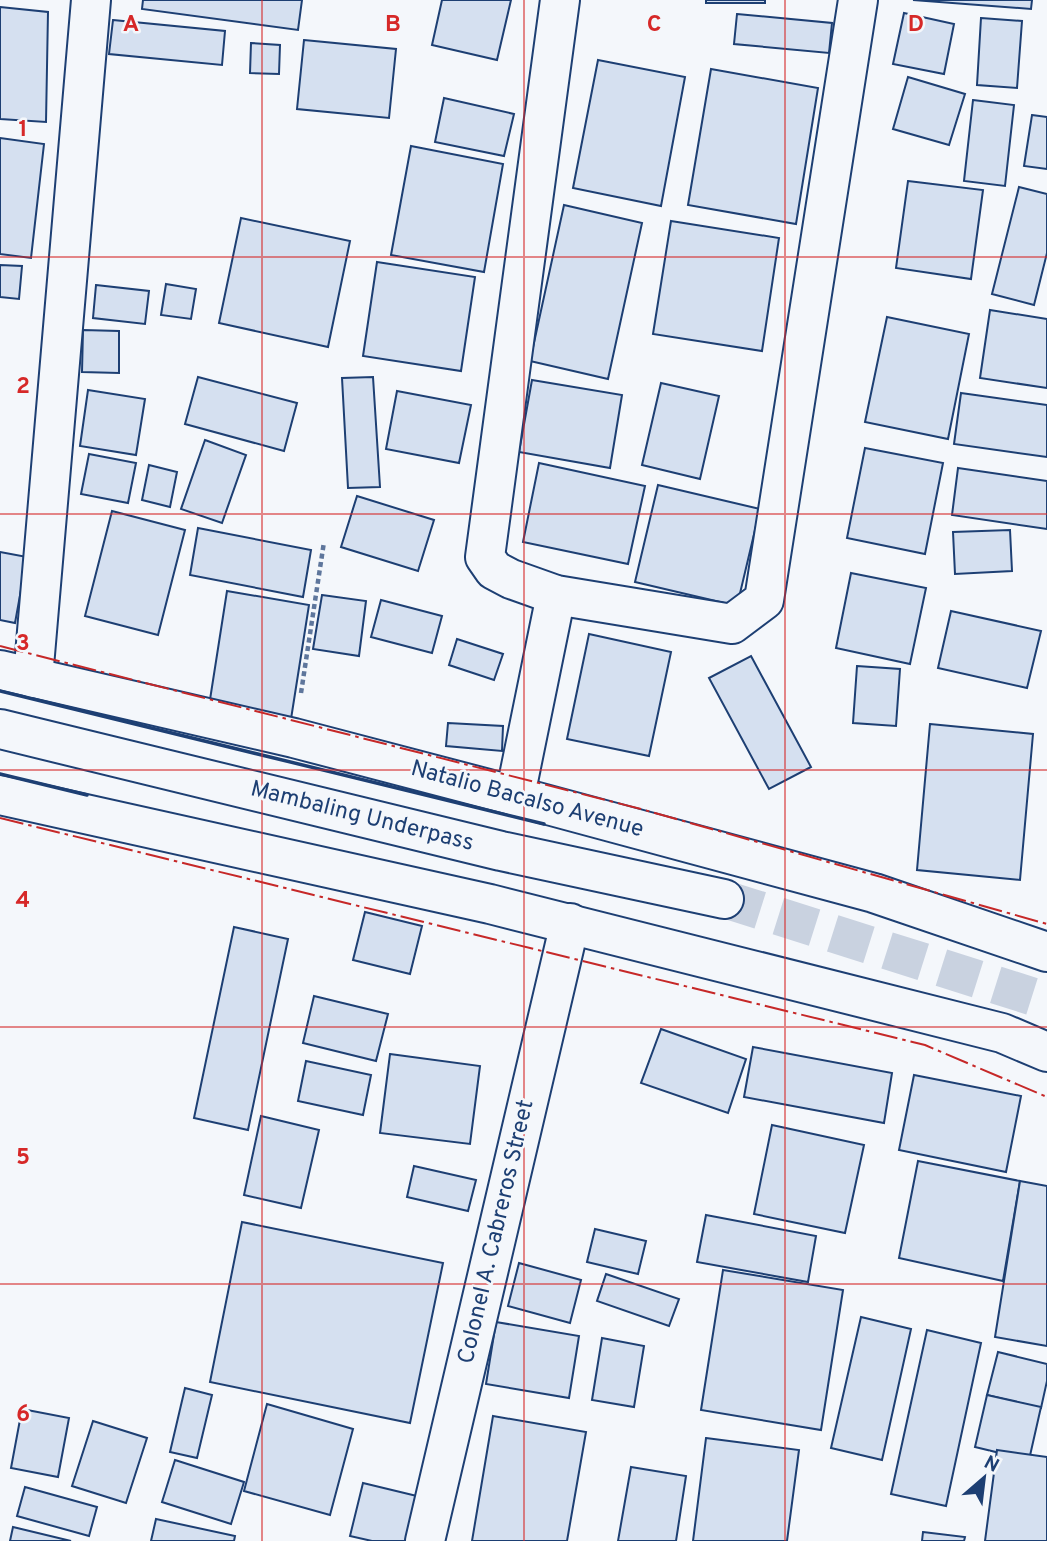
<svg xmlns="http://www.w3.org/2000/svg" width="1047" height="1541" font-family="Overpass,sans-serif">
	<rect width="100%" height="100%" fill="#f4f7fb"/>
	<g fill="#d5e0f0" stroke="#1d3f73" stroke-width="2">
		<path d="M 143,0 L 302,0 L 298,30 L 142,9 Z"/>
		<path d="M 442,0 L 511,0 L 497,60 L 432,45 Z"/>
		<rect x="706" y="0" width="59" height="3"/>
		<path d="M 913,0 L 1032,0 L 1031,9 Z"/>
		<path d="M 0,7 L 48,12 L 46,122 L 0,119 Z"/>
		<path d="M 904,13 L 954,24 L 944,74 L 893,64 Z"/>
		<path d="M 737,14 L 832,23 L 829,53 L 734,44 Z"/>
		<path d="M 981,18 L 1022,21 L 1017,88 L 977,85 Z"/>
		<path d="M 113,20 L 225,31 L 222,65 L 109,54 Z"/>
		<path d="M 304,40 L 396,49 L 389,118 L 297,109 Z"/>
		<path d="M 251,43 L 280,45 L 279,74 L 250,73 Z"/>
		<path d="M 598,60 L 685,77 L 661,206 L 573,188 Z"/>
		<path d="M 711,69 L 818,88 L 796,224 L 688,205 Z"/>
		<path d="M 908,77 L 965,94 L 949,145 L 893,129 Z"/>
		<path d="M 444,98 L 514,114 L 504,156 L 435,142 Z"/>
		<path d="M 973,100 L 1014,105 L 1005,186 L 964,181 Z"/>
		<path d="M 1032,115 L 1047,117 L 1047,169 L 1024,166 Z"/>
		<path d="M 0,138 L 44,144 L 31,258 L 0,254 Z"/>
		<path d="M 411,146 L 503,164 L 484,272 L 391,255 Z"/>
		<path d="M 908,181 L 983,190 L 971,279 L 896,268 Z"/>
		<path d="M 1019,187 L 1047,194 L 1047,253 L 1034,305 L 992,294 Z"/>
		<path d="M 564,205 L 642,223 L 608,379 L 530,361 Z"/>
		<path d="M 241,218 L 350,241 L 328,347 L 219,323 Z"/>
		<path d="M 671,221 L 779,238 L 762,351 L 653,334 Z"/>
		<path d="M 377,262 L 475,277 L 461,371 L 363,356 Z"/>
		<path d="M 0,265 L 22,266 L 19,299 L 0,297 Z"/>
		<path d="M 166,284 L 196,289 L 191,319 L 161,315 Z"/>
		<path d="M 96,285 L 149,291 L 145,324 L 93,318 Z"/>
		<path d="M 990,310 L 1047,319 L 1047,388 L 980,378 Z"/>
		<path d="M 887,317 L 969,334 L 948,439 L 865,422 Z"/>
		<path d="M 83,330 L 119,331 L 119,373 L 82,372 Z"/>
		<path d="M 198,377 L 297,403 L 284,451 L 185,424 Z"/>
		<path d="M 373,377 L 380,487 L 348,488 L 342,378 Z"/>
		<path d="M 532,380 L 622,395 L 610,468 L 519,452 Z"/>
		<path d="M 661,383 L 719,396 L 700,479 L 642,465 Z"/>
		<path d="M 88,390 L 145,399 L 136,455 L 80,446 Z"/>
		<path d="M 397,391 L 471,405 L 459,463 L 386,449 Z"/>
		<path d="M 961,393 L 1047,405 L 1047,457 L 954,444 Z"/>
		<path d="M 205,440 L 246,455 L 222,523 L 181,509 Z"/>
		<path d="M 865,448 L 943,463 L 925,554 L 847,538 Z"/>
		<path d="M 89,454 L 136,463 L 128,503 L 81,494 Z"/>
		<path d="M 539,463 L 645,486 L 628,564 L 523,542 Z"/>
		<path d="M 149,465 L 177,472 L 170,507 L 142,500 Z"/>
		<path d="M 958,468 L 1047,481 L 1047,529 L 952,515 Z"/>
		<path d="M 658,485 L 760,509 L 737,606 L 635,582 Z"/>
		<path d="M 357,496 L 434,520 L 418,571 L 341,547 Z"/>
		<path d="M 112,511 L 185,530 L 158,635 L 85,616 Z"/>
		<path d="M 198,528 L 311,550 L 303,597 L 190,575 Z"/>
		<path d="M 1010,530 L 1012,571 L 955,574 L 953,532 Z"/>
		<path d="M 0,552 L 27,557 L 15,623 L 0,620 Z"/>
		<path d="M 851,573 L 926,588 L 910,664 L 836,648 Z"/>
		<path d="M 227,591 L 309,605 L 291,719 L 209,706 Z"/>
		<path d="M 322,595 L 366,601 L 359,656 L 313,649 Z"/>
		<path d="M 381,600 L 442,616 L 432,653 L 371,637 Z"/>
		<path d="M 951,611 L 1041,631 L 1027,688 L 938,668 Z"/>
		<path d="M 589,634 L 671,652 L 649,756 L 567,739 Z"/>
		<path d="M 457,639 L 503,654 L 494,680 L 449,665 Z"/>
		<path d="M 751,656 L 811,767 L 769,789 L 709,678 Z"/>
		<path d="M 857,666 L 900,669 L 896,726 L 853,723 Z"/>
		<path d="M 448,723 L 503,726 L 502,751 L 446,746 Z"/>
		<path d="M 930,724 L 1033,734 L 1020,880 L 917,870 Z"/>
		<path d="M 365,912 L 422,926 L 410,974 L 353,960 Z"/>
		<path d="M 234,927 L 288,939 L 248,1130 L 194,1118 Z"/>
		<path d="M 314,996 L 388,1014 L 376,1061 L 303,1043 Z"/>
		<path d="M 661,1029 L 746,1059 L 728,1113 L 641,1083 Z"/>
		<path d="M 753,1047 L 892,1073 L 884,1123 L 744,1097 Z"/>
		<path d="M 390,1054 L 480,1066 L 470,1144 L 380,1133 Z"/>
		<path d="M 306,1061 L 371,1075 L 363,1115 L 298,1101 Z"/>
		<path d="M 914,1075 L 1021,1096 L 1006,1172 L 899,1150 Z"/>
		<path d="M 261,1116 L 319,1130 L 301,1208 L 244,1195 Z"/>
		<path d="M 772,1125 L 864,1145 L 845,1233 L 754,1214 Z"/>
		<path d="M 918,1161 L 1020,1181 L 1003,1281 L 899,1258 Z"/>
		<path d="M 414,1166 L 476,1180 L 468,1211 L 407,1197 Z"/>
		<path d="M 1020,1181 L 1047,1186 L 1047,1346 L 995,1337 Z"/>
		<path d="M 706,1215 L 816,1236 L 808,1282 L 697,1262 Z"/>
		<path d="M 242,1222 L 443,1263 L 410,1423 L 210,1382 Z"/>
		<path d="M 595,1229 L 646,1241 L 638,1274 L 587,1262 Z"/>
		<path d="M 519,1263 L 581,1280 L 570,1323 L 508,1306 Z"/>
		<path d="M 723,1270 L 843,1290 L 821,1430 L 701,1410 Z"/>
		<path d="M 606,1274 L 679,1299 L 669,1326 L 597,1301 Z"/>
		<path d="M 861,1317 L 911,1329 L 882,1460 L 831,1448 Z"/>
		<path d="M 496,1322 L 579,1336 L 569,1398 L 486,1384 Z"/>
		<path d="M 927,1330 L 981,1343 L 946,1506 L 891,1494 Z"/>
		<path d="M 602,1338 L 644,1346 L 634,1407 L 592,1400 Z"/>
		<path d="M 998,1352 L 1047,1364 L 1047,1381 L 1041,1408 L 987,1395 Z"/>
		<path d="M 185,1388 L 212,1395 L 197,1458 L 170,1452 Z"/>
		<path d="M 987,1395 L 1041,1407 L 1029,1460 L 975,1447 Z"/>
		<path d="M 267,1404 L 353,1429 L 330,1515 L 244,1491 Z"/>
		<path d="M 22,1409 L 69,1418 L 58,1477 L 11,1468 Z"/>
		<path d="M 493,1416 L 586,1432 L 567,1541 L 472,1541 Z"/>
		<path d="M 93,1421 L 147,1438 L 126,1503 L 72,1486 Z"/>
		<path d="M 706,1438 L 799,1450 L 787,1541 L 693,1541 Z"/>
		<path d="M 997,1450 L 1047,1457 L 1047,1541 L 985,1541 Z"/>
		<path d="M 175,1460 L 244,1482 L 231,1524 L 162,1502 Z"/>
		<path d="M 631,1467 L 686,1476 L 676,1541 L 618,1541 Z"/>
		<path d="M 363,1483 L 421,1497 L 411,1541 L 372,1541 L 350,1536 Z"/>
		<path d="M 25,1487 L 97,1507 L 89,1536 L 17,1516 Z"/>
		<path d="M 156,1519 L 235,1536 L 234,1541 L 151,1541 Z"/>
		<path d="M 13,1527 L 71,1541 L 10,1541 Z"/>
		<path d="M 923,1532 L 965,1537 L 964,1541 L 922,1541 Z"/>
	</g>
	<g fill="none" stroke-linecap="round" stroke-linejoin="round">
		<path stroke="#c9d2e0" stroke-width="38" stroke-dasharray="38 19" stroke-linecap="butt" d="M 724,899 L 1047,1001"/>
		<g stroke="#1d3f73" stroke-width="42">
			<g id="minor">
				<path d="M 560,0 L 485,557 L 494,570 L 511,579 L 556,595 L 732,624 L 764,600 L 858,0"/>
				<path d="M 33,678 L 91,0"/>
				<path d="M 515,796 L 556,595"/>
			</g>
		</g>
		<g stroke="#1d3f73" stroke-width="42">
			<path id="tertiary" d="M 425,1541 L 570,923"/>
		</g>
		<g stroke="#1d3f73" stroke-width="42">
			<g id="secondary">
				<path d="M 0,670 L 294,738 L 515,796 L 874,893 L 1047,952"/>
				<path d="M 0,795 L 490,904 L 1002,1033 L 1047,1052"/>
			</g>
		</g>
		<g stroke="#1d3f73" stroke-width="42">
			<path id="primary" d="M 0,729 L 501,851 L 724,899"/>
		</g>
		<path stroke="#5e769c" stroke-width="4.5" stroke-dasharray="5 3.5" stroke-linecap="butt" d="M 301,693 L 324,542"/>
		<use href="#minor" stroke="#f4f7fb" stroke-width="38"/>
		<use href="#tertiary" stroke="#f4f7fb" stroke-width="38"/>
		<use href="#secondary" stroke="#f4f7fb" stroke-width="38"/>
		<use href="#primary" stroke="#f4f7fb" stroke-width="38"/>
		<g stroke="#1d3f73" stroke-width="3.5">
			<path d="M 0,691 L 544,824"/>
			<path d="M 0,774 L 87,795"/>
		</g>
		<g stroke="#c62828" stroke-width="2" stroke-dasharray="24 5 3.5 5" stroke-linecap="butt">
			<path d="M 0,646 L 641,809 L 1047,924"/>
			<path d="M 0,818 L 925,1045 L 1047,1097"/>
		</g>
	</g>
	<path fill="none" stroke="#d62828" stroke-width="2" stroke-opacity="0.55" d="M 262,0 L 262,1541M 524,0 L 524,1541M 785,0 L 785,1541M 0,257 L 1047,257M 0,514 L 1047,514M 0,770 L 1047,770M 0,1027 L 1047,1027M 0,1284 L 1047,1284"/>
	<g text-anchor="middle" dominant-baseline="central" stroke-width="5" stroke-linejoin="round" paint-order="stroke">
		<g font-size="23" fill="#1d3f73" stroke="#f4f7fb">
			<text transform="translate(527 800) rotate(15)">Natalio Bacalso Avenue</text>
			<text transform="translate(362 817) rotate(14)">Mambaling Underpass</text>
			<text transform="translate(497 1232) rotate(-77)">Colonel A. Cabreros Street</text>
		</g>
	</g>
	<g font-size="23" text-anchor="middle" font-weight="bold" fill="#d62828" stroke="#f4f7fb" stroke-width="5" stroke-linejoin="round" paint-order="stroke">
		<text x="131" y="31">A</text>
		<text x="393" y="31">B</text>
		<text x="654" y="31">C</text>
		<text x="916" y="31">D</text>
		<text x="23" y="136">1</text>
		<text x="23" y="393">2</text>
		<text x="23" y="650">3</text>
		<text x="23" y="907">4</text>
		<text x="23" y="1164">5</text>
		<text x="23" y="1421">6</text>
	</g>
	<g transform="translate(984 1478) rotate(28)" stroke="#f4f7fb" stroke-width="5" paint-order="stroke">
	<path d="M0-5L12 26L0 18L-12 26Z" fill="#1d3f73"/>
	<text y="-10" font-size="19" font-weight="bold" text-anchor="middle" fill="#1d3f73">N</text>
	</g>
</svg>
